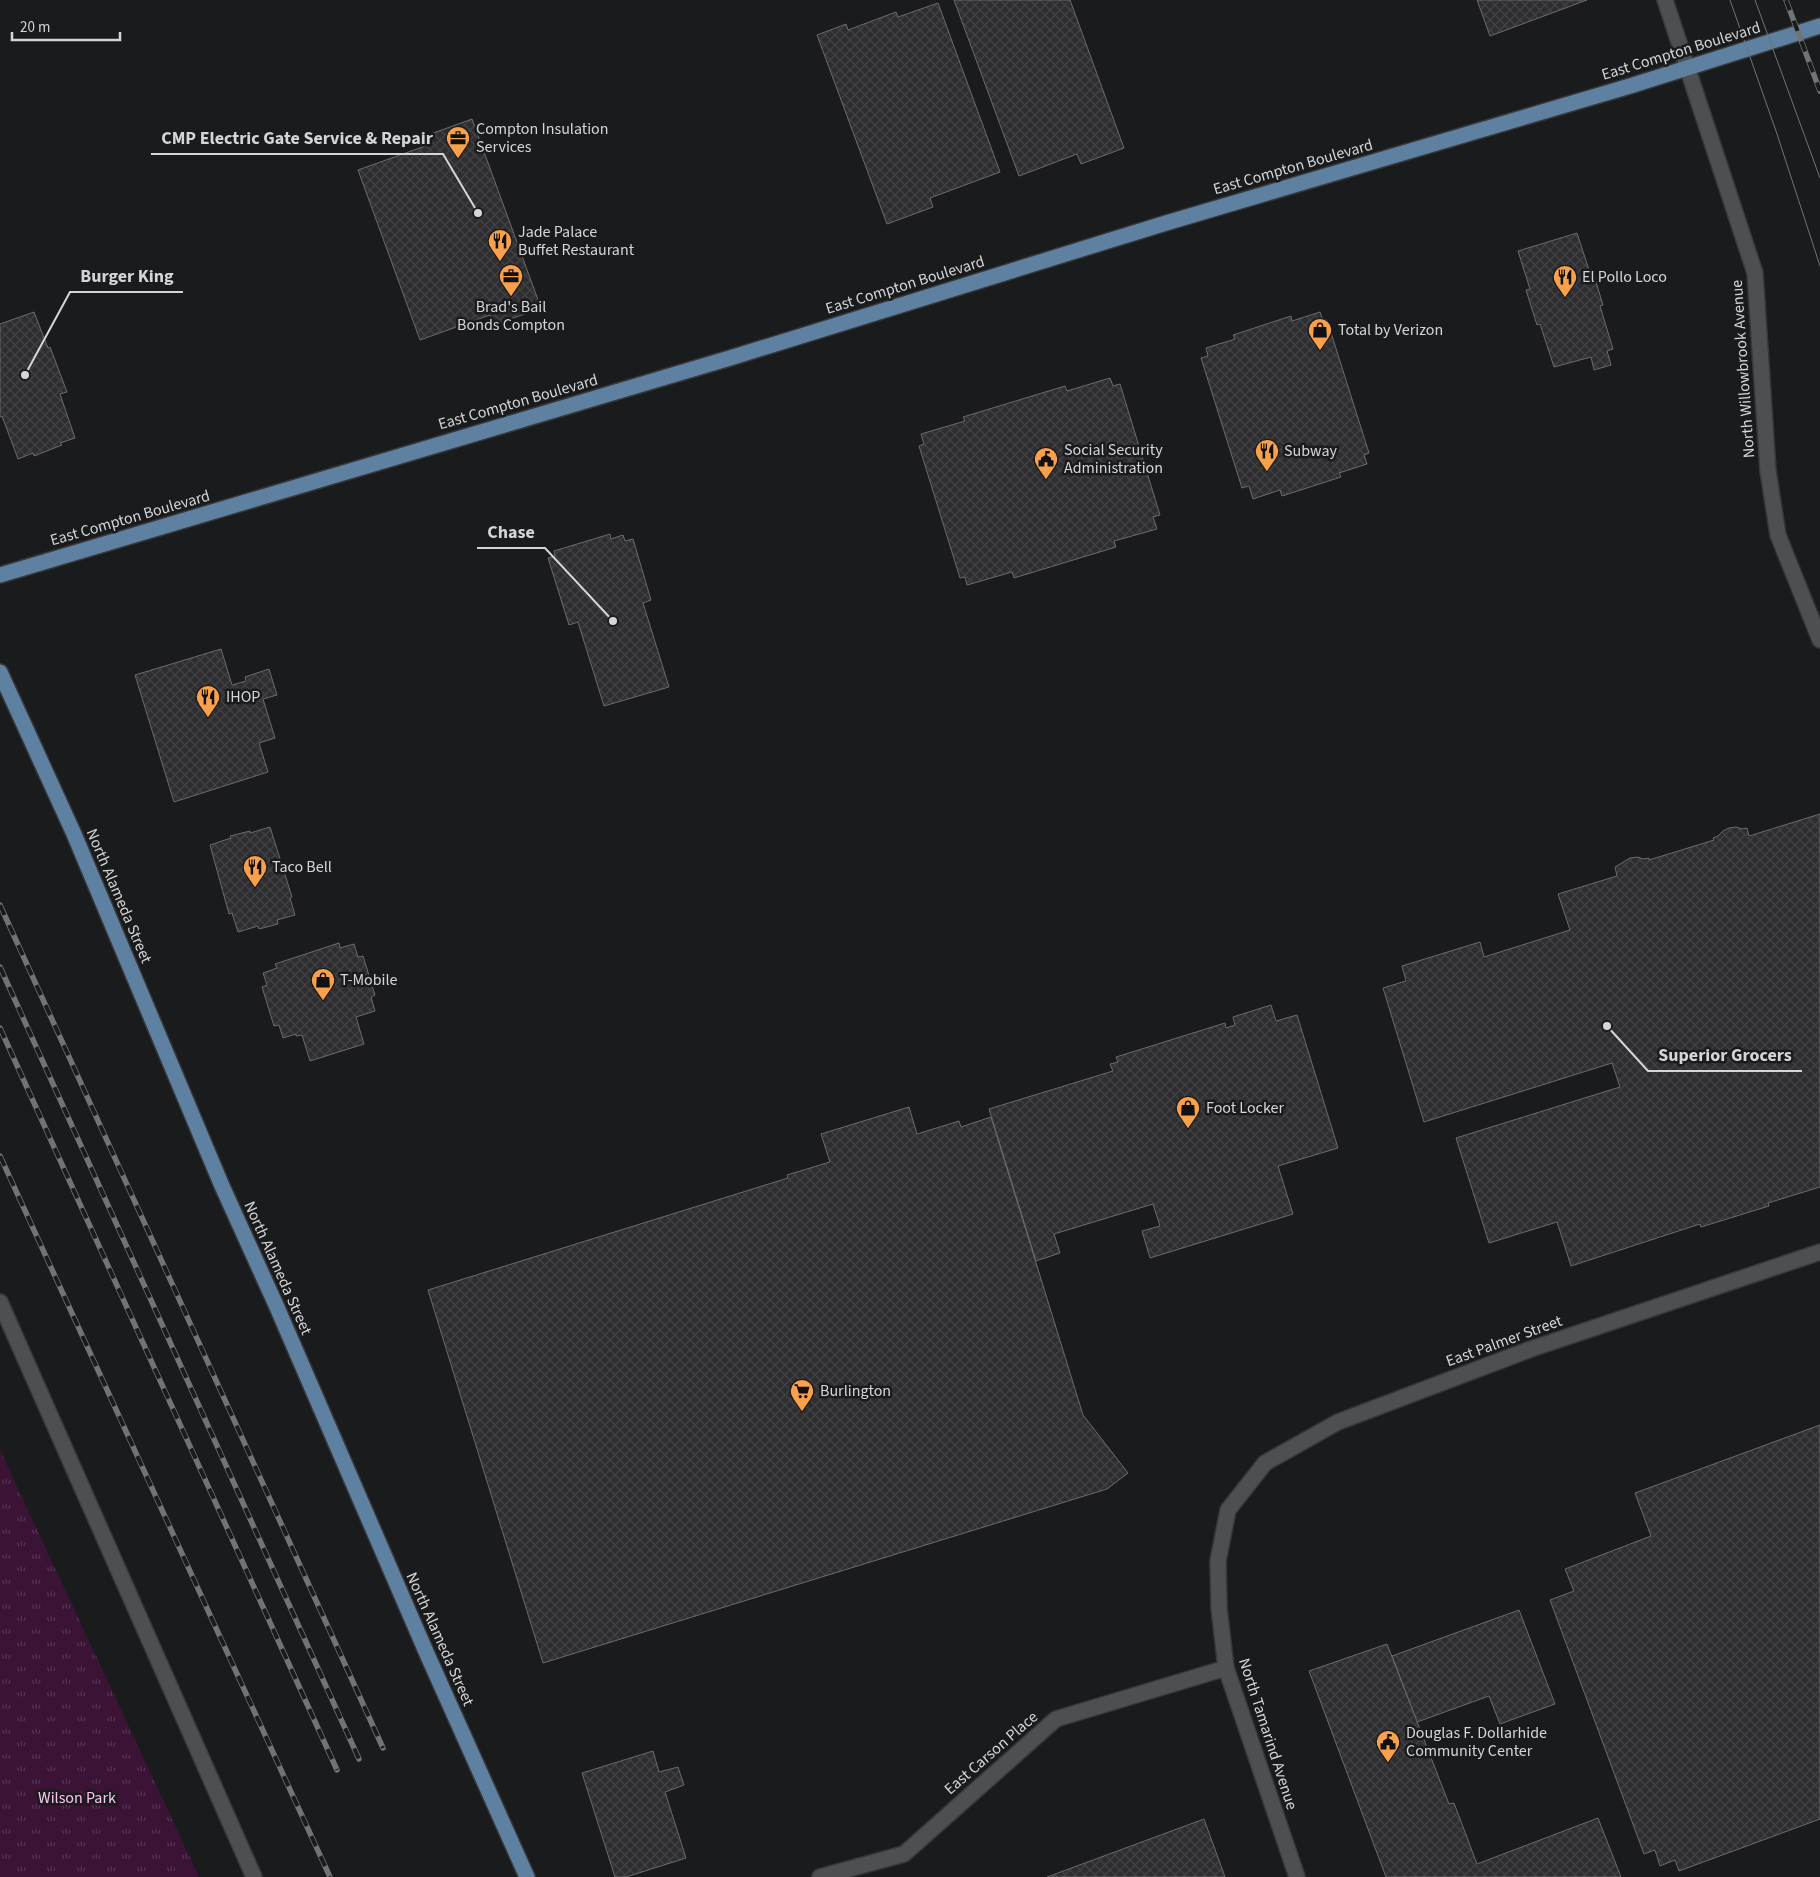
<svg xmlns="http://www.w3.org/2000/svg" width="1820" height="1877" font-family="'Source Sans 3',sans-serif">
	<defs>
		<pattern id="park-tufts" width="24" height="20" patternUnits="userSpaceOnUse" patternTransform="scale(1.25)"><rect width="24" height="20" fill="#3b1335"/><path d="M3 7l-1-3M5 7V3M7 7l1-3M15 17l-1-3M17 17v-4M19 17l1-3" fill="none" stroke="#563452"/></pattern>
		<pattern id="building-cross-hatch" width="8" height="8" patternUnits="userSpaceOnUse" patternTransform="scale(1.25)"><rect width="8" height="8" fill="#2e2d30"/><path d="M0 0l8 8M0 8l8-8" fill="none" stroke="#424144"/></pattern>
	</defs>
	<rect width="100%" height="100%" fill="#1a1b1d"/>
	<path fill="url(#park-tufts)" d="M 0,1450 L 199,1877 L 0,1877 Z"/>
	<g fill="url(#building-cross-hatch)" stroke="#6b6a6d">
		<path d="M 954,0 L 1070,0 L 1124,148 L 1081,164 L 1077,154 L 1019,176 Z"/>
		<path d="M 1477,0 L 1587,0 L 1490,36 Z"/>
		<path d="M 938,3 L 1000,172 L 930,198 L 933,207 L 887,224 L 817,35 L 846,24 L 848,30 L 896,12 L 898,17 Z"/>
		<path d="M 472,119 L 541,308 L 494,325 L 490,315 L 420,340 L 358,170 L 428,145 L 425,136 Z"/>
		<path d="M 1577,233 L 1589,270 L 1592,269 L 1603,305 L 1600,306 L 1613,349 L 1607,351 L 1611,365 L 1594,370 L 1591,357 L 1554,367 L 1540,324 L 1537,325 L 1526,290 L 1530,289 L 1518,251 Z"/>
		<path d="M 34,312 L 48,348 L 50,347 L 67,392 L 60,394 L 75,438 L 60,443 L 62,445 L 34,456 L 33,453 L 18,459 L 2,416 L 0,417 L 0,324 Z"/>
		<path d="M 1320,312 L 1323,321 L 1327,320 L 1369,453 L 1364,455 L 1367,464 L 1339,473 L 1341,477 L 1282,496 L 1280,490 L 1253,499 L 1249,486 L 1242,488 L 1201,358 L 1208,356 L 1206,348 L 1235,339 L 1233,335 L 1291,316 L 1292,321 Z"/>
		<path d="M 1110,378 L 1113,386 L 1120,384 L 1160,515 L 1153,517 L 1157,529 L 1114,541 L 1116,547 L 1014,578 L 1012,572 L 967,585 L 965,577 L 960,578 L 919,446 L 924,444 L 921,434 L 965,421 L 963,417 L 1065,386 L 1067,391 Z"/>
		<path d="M 610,534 L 611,539 L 623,535 L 625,541 L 633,539 L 651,600 L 643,603 L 669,687 L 604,706 L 578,622 L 569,625 L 548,558 L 555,556 L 554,551 Z"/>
		<path d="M 221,649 L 232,685 L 246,681 L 245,677 L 269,669 L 277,695 L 263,699 L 275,738 L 259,743 L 268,772 L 174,802 L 135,675 Z"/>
		<path d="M 1820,814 L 1820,1187 L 1768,1203 L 1769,1206 L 1701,1227 L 1700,1224 L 1571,1266 L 1557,1222 L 1489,1243 L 1456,1138 L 1620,1087 L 1612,1063 L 1424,1122 L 1383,988 L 1406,981 L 1402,966 L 1480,942 L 1484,957 L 1570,930 L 1558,894 L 1617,876 L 1615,867 L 1630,858 L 1638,857 L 1643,859 L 1649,858 L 1649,860 L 1714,840 L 1713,838 L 1718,836 L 1723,831 L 1729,828 L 1736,827 L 1742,829 L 1747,828 L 1749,836 Z"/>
		<path d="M 270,827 L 292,897 L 290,898 L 295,915 L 277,920 L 278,924 L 259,929 L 258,926 L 238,932 L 232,913 L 229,914 L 210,845 L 231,838 L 230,836 L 250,831 L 250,833 Z"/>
		<path d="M 339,943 L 340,948 L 354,944 L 358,957 L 363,956 L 375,995 L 371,997 L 375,1011 L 356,1017 L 364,1044 L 310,1061 L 302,1035 L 296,1036 L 296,1034 L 283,1038 L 279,1025 L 274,1026 L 262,987 L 267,985 L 263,973 L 277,968 L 275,964 Z"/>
		<path d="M 1271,1005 L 1276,1021 L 1297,1015 L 1338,1148 L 1278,1166 L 1293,1214 L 1150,1258 L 1142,1231 L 1160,1226 L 1153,1204 L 1054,1234 L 1060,1253 L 1036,1261 L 989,1109 L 1113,1071 L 1110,1064 L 1118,1062 L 1116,1057 L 1225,1023 L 1226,1028 L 1235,1025 L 1233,1017 Z"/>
		<path d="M 909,1107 L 917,1134 L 959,1121 L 961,1127 L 991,1117 L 1083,1415 L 1128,1473 L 1107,1489 L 543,1663 L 428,1290 L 788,1178 L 787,1175 L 830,1162 L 821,1134 Z"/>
		<path d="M 1820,1425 L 1820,1819 L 1679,1871 L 1675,1860 L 1660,1866 L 1655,1850 L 1644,1854 L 1550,1600 L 1574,1591 L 1565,1569 L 1651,1536 L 1635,1493 Z"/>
		<path d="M 1519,1610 L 1555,1704 L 1500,1724 L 1489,1696 L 1417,1722 L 1392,1656 Z"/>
		<path d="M 1387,1644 L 1449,1804 L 1454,1803 L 1477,1864 L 1598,1818 L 1621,1877 L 1386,1877 L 1309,1671 Z"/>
		<path d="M 653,1751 L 659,1772 L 678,1767 L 684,1785 L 665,1792 L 686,1858 L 626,1877 L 615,1877 L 582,1773 Z"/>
		<path d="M 1204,1819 L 1225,1877 L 1047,1877 Z"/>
	</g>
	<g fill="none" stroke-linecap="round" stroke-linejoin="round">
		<g stroke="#37383a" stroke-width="18">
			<g id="minor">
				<path d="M 1665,0 L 1755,273 L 1768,471 L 1778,535 L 1820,640"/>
				<path d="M 0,1302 L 254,1877"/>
				<path d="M 820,1877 L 904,1854 L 1056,1719 L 1226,1668"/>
				<path d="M 1297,1877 L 1226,1668 L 1219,1608 L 1218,1561 L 1228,1510 L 1265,1463 L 1338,1422 L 1531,1349 L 1820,1252"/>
			</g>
		</g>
		<g stroke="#37383a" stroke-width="18">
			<g id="major">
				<path d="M 0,575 L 730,358 L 1166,223 L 1630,86 L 1820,26"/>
				<path d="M 0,672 L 74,834 L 222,1186 L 276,1305 L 427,1654 L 527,1877"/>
			</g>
		</g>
		<use href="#minor" stroke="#4e4f52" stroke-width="15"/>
		<use href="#major" stroke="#5e81a1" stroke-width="15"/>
		<g stroke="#727375" stroke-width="1">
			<path d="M 1730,0 L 1776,131 L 1820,266"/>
			<path d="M 1755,0 L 1820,178"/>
		</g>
		<g stroke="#727375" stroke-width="5.5">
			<g id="rail">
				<path d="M 1786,0 L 1820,91"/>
				<path d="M 0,905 L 383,1748"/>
				<path d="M 0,967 L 359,1759"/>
				<path d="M 0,1028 L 337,1770"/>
				<path d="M 0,1156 L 330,1877"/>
			</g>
		</g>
		<use href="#rail" stroke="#1a1b1d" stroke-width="4" stroke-dasharray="11" stroke-linecap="butt"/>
	</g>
	<defs>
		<g id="office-pin" transform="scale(1.25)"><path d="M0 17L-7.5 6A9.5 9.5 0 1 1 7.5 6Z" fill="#f8a04b" stroke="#1a1b1d"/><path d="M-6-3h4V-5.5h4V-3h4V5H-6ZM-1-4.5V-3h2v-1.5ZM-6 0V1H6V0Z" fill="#111"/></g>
		<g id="restaurant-pin" transform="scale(1.25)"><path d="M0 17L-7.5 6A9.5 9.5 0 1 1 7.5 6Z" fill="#f8a04b" stroke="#1a1b1d"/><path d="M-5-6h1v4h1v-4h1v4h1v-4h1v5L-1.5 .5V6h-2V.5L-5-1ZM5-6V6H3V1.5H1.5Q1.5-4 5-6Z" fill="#111"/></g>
		<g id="shop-pin" transform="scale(1.25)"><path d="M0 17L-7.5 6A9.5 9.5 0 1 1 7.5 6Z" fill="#f8a04b" stroke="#1a1b1d"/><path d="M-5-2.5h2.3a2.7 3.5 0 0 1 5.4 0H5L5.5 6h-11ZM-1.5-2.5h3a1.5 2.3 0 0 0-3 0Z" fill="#111"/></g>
		<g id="civic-pin" transform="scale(1.25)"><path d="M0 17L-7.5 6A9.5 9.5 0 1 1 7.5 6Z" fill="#f8a04b" stroke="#1a1b1d"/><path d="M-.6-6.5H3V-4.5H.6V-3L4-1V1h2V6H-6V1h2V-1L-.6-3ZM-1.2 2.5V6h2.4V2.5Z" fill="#111"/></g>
		<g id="supermarket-pin" transform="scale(1.25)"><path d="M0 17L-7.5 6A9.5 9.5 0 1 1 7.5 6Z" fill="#f8a04b" stroke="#1a1b1d"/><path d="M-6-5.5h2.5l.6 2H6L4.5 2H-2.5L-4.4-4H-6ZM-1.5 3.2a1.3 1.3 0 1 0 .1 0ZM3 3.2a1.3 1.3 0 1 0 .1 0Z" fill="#111"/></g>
	</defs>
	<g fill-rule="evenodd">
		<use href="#office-pin" x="458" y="138"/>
		<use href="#restaurant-pin" x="500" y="241"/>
		<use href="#office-pin" x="511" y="276"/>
		<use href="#restaurant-pin" x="1565" y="277"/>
		<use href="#shop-pin" x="1320" y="330"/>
		<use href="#restaurant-pin" x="1267" y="451"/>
		<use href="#civic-pin" x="1046" y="459"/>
		<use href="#restaurant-pin" x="208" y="697"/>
		<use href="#restaurant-pin" x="255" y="867"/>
		<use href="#shop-pin" x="323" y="980"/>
		<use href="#shop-pin" x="1188" y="1108"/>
		<use href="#supermarket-pin" x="802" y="1391"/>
		<use href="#civic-pin" x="1388" y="1742"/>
	</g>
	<g text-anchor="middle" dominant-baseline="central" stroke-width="5" stroke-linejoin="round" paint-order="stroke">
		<g font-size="16" fill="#d4d5d7" stroke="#1a1b1d">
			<text transform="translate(1681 51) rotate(-17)">East Compton Boulevard</text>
			<text transform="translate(1293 167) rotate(-16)">East Compton Boulevard</text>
			<text transform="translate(905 285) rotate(-17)">East Compton Boulevard</text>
			<text transform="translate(1743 369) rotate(-94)">North Willowbrook Avenue</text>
			<text transform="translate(518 402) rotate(-16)">East Compton Boulevard</text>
			<text transform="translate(130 518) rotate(-16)">East Compton Boulevard</text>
			<text transform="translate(119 896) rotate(67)">North Alameda Street</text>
			<text transform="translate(278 1268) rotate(66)">North Alameda Street</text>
			<text transform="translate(1504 1341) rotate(-20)">East Palmer Street</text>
			<text transform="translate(440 1639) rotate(66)">North Alameda Street</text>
			<text transform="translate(1268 1734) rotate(72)">North Tamarind Avenue</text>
			<text transform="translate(991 1753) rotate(-41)">East Carson Place</text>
		</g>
		<g font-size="16" fill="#d4d5d7" stroke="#1a1b1d" text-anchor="start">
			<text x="476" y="129">Compton Insulation<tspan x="476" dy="18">Services</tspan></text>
			<text x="518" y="232">Jade Palace<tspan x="518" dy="18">Buffet Restaurant</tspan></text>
			<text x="1582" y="277">El Pollo Loco</text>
			<text x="511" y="307" text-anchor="middle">Brad's Bail<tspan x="511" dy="18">Bonds Compton</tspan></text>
			<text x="1338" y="330">Total by Verizon</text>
			<text x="1064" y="450">Social Security<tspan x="1064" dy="18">Administration</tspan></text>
			<text x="1284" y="451">Subway</text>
			<text x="226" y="697">IHOP</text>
			<text x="272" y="867">Taco Bell</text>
			<text x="340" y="980">T-Mobile</text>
			<text x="1206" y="1108">Foot Locker</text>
			<text x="820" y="1391">Burlington</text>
			<text x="1406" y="1733">Douglas F. Dollarhide<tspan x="1406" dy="18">Community Center</tspan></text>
		</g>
		<g font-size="16" fill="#fcc4f0" stroke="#1a1b1d">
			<text x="77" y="1798">Wilson Park</text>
		</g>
	</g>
	<path fill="none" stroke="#d4d5d7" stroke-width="2" d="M478 213L443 154H151M25 375L70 292H183M613 621L545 548H477M1607 1026L1648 1071H1802"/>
	<g fill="#d4d5d7" stroke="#1a1b1d" stroke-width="2">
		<circle cx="478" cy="213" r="5"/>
		<circle cx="25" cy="375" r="5"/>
		<circle cx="613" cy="621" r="5"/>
		<circle cx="1607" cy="1026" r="5"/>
	</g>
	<g font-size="18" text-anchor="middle" font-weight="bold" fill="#d4d5d7" stroke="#1a1b1d" stroke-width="5" stroke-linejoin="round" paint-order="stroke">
		<text x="297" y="144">CMP Electric Gate Service &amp; Repair</text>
		<text x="127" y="282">Burger King</text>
		<text x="511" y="538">Chase</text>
		<text x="1725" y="1061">Superior Grocers</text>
	</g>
	<path d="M12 32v8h108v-8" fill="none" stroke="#d4d5d7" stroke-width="2.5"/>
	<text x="20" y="32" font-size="15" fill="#d4d5d7" stroke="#1a1b1d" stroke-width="4" paint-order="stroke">20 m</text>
</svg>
